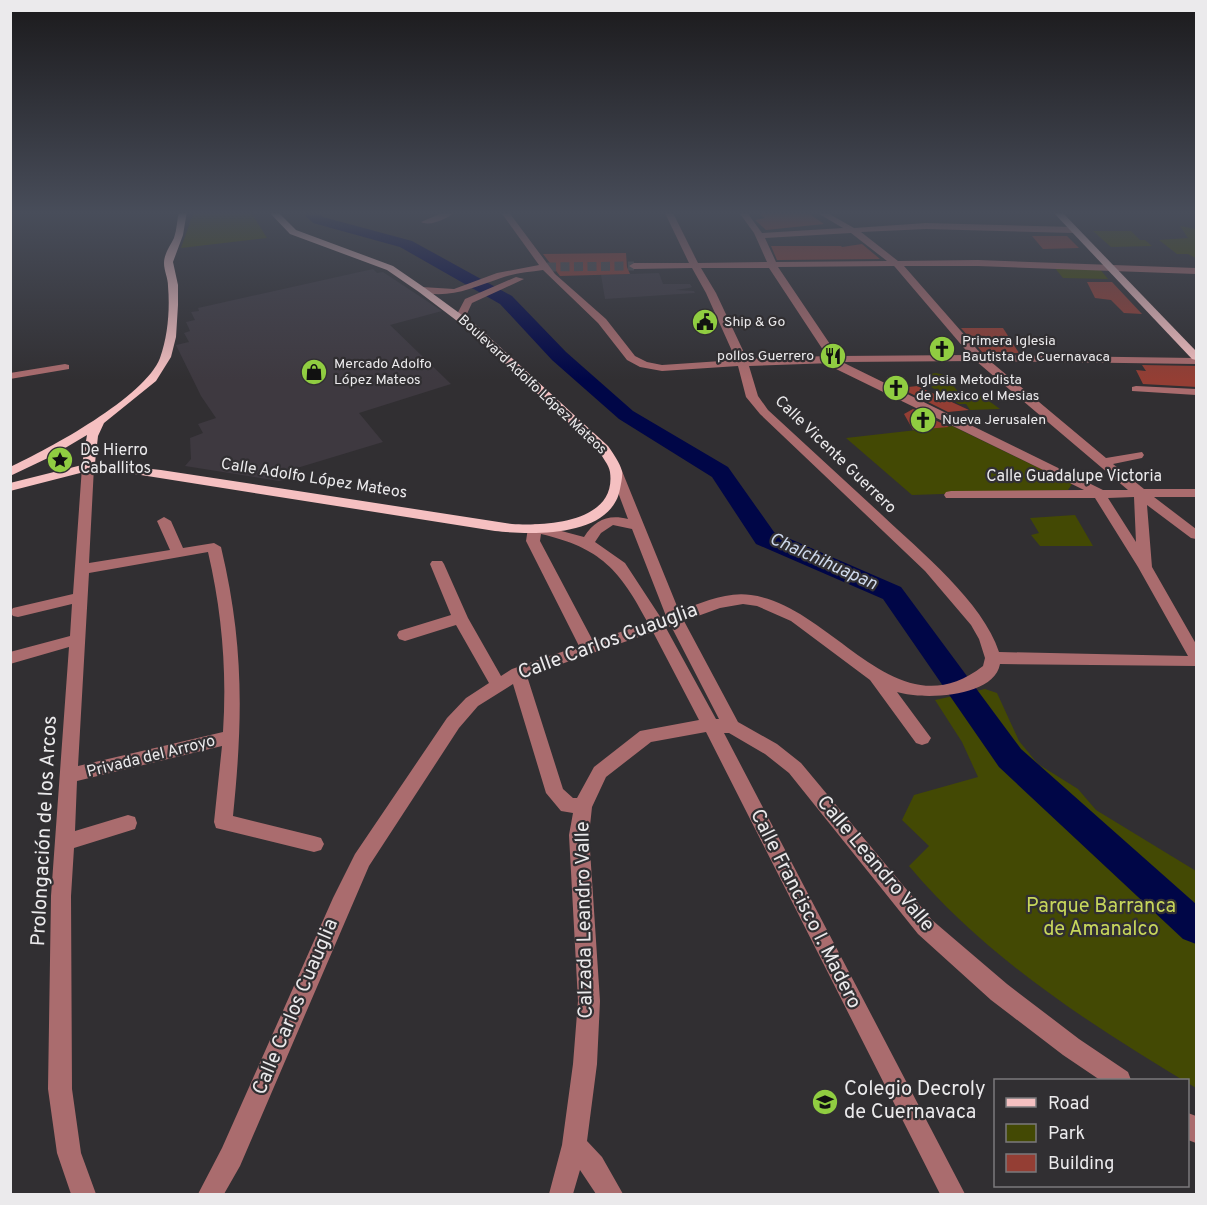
<svg xmlns="http://www.w3.org/2000/svg" width="1207" height="1205" font-family="Overpass,sans-serif">
	<rect width="100%" height="100%" fill="#312f32"/>
	<g fill="#3e3940">
		<path d="M 373,269 L 377,273 L 383,272 L 442,311 L 390,325 L 451,384 L 359,413 L 383,442 L 287,471 L 290,479 L 279,481 L 185,466 L 191,459 L 190,438 L 203,433 L 198,424 L 216,418 L 201,396 L 176,345 L 189,342 L 184,333 L 190,331 L 186,322 L 195,320 L 191,312 L 199,311 L 198,308 Z"/>
		<path d="M 659,273 L 663,284 L 690,284 L 692,287 L 689,288 L 676,290 L 694,291 L 695,293 L 605,299 L 601,275 Z"/>
	</g>
	<g fill="#434904">
		<path d="M 194,211 L 250,211 L 267,238 L 181,248 Z"/>
		<path d="M 1180,226 L 1196,229 L 1196,258 L 1188,254 L 1177,254 L 1159,240 L 1188,238 Z"/>
		<path d="M 1093,231 L 1131,231 L 1140,240 L 1145,240 L 1152,246 L 1111,247 Z"/>
		<path d="M 1054,267 L 1099,268 L 1108,279 L 1063,278 Z"/>
		<path d="M 936,373 L 944,375 L 961,395 L 982,396 L 1000,409 L 970,410 L 966,404 L 959,404 L 931,387 L 935,385 L 928,374 Z"/>
		<path d="M 952,426 L 1072,484 L 1068,490 L 912,495 L 846,438 Z"/>
		<path d="M 1075,515 L 1093,546 L 1040,546 L 1031,535 L 1039,533 L 1030,518 Z"/>
		<path d="M 985,689 L 997,693 L 1019,741 L 1038,764 L 1078,789 L 1096,810 L 1196,871 L 1196,1088 C 1094,1027 987,959 909,866 L 929,846 L 902,820 L 914,795 L 978,777 L 962,742 L 935,700 Z"/>
	</g>
	<g fill="none" stroke-linecap="round" stroke-linejoin="round">
		<path fill="#000647" fill-rule="evenodd" d="M 301,211 L 317,211 L 323,217 L 412,241 L 512,296 L 566,352 L 633,411 L 728,467 L 774,532 L 901,587 L 1021,749 L 1196,904 L 1196,944 L 1183,939 L 999,767 L 883,599 L 756,544 L 712,477 L 619,419 L 552,360 L 500,304 L 400,247 L 313,223 Z"/>
	</g>
	<g fill="#943e34">
		<path d="M 755,211 L 805,211 L 824,224 L 766,230 L 755,220 L 765,218 Z"/>
		<path d="M 1032,236 L 1067,236 L 1079,248 L 1043,249 Z"/>
		<path d="M 862,244 L 880,259 L 777,260 L 771,246 L 841,246 L 842,247 Z"/>
		<path d="M 626,253 L 627,267 L 630,274 L 560,276 L 543,254 Z"/>
		<path d="M 1087,282 L 1112,282 L 1142,314 L 1124,313 L 1111,300 L 1095,298 Z"/>
		<path d="M 961,328 L 1003,328 L 1019,353 L 983,353 Z"/>
		<path d="M 1142,365 L 1197,366 L 1197,387 L 1143,384 L 1136,370 L 1146,371 Z"/>
		<path d="M 917,386 L 969,410 L 948,412 L 900,388 Z"/>
		<path d="M 913,409 L 949,427 L 913,430 L 904,414 Z"/>
	</g>
	<g fill="none" stroke-linecap="round" stroke-linejoin="round">
		<path stroke="#4d4b4e" stroke-width="9" stroke-dasharray="9 4.5" stroke-linecap="butt" d="M 547,267 L 634,266"/>
		<g fill="#aa6c6e" fill-rule="evenodd">
			<path d="M 447,211 L 456,211 C 449,218 430,227 421,222 Z"/>
			<path d="M 500,211 L 508,211 L 555,274 L 606,319 L 635,356 L 647,362 L 662,365 L 736,360 L 706,293 L 692,268 L 634,269 L 629,266 L 634,263 L 689,263 L 664,211 L 672,211 L 698,263 L 767,262 L 754,233 L 738,211 L 746,211 L 762,233 L 843,228 L 814,211 L 824,211 L 854,228 L 926,223 L 1074,227 L 1078,230 L 1074,233 L 926,229 L 861,232 L 898,261 L 978,260 L 1196,268 L 1196,274 L 978,266 L 904,266 L 982,355 L 1196,358 L 1196,364 L 990,361 L 1106,458 L 1142,452 L 1144,455 L 1142,458 L 1113,464 L 1144,489 L 1196,489 L 1196,497 L 1154,497 L 1196,529 L 1196,539 L 1191,538 L 1147,505 L 1152,567 L 1196,644 L 1195,666 L 1000,664 C 994,698 922,700 897,692 L 931,738 L 928,743 L 922,745 L 916,743 L 870,680 L 791,621 L 757,606 L 743,604 L 720,608 L 684,621 L 738,722 L 777,744 L 801,763 L 932,920 L 1007,984 L 1079,1039 L 1128,1072 L 1131,1080 L 1100,1080 L 1063,1055 L 991,1000 L 918,934 L 789,773 L 765,754 L 729,733 L 724,733 L 965,1194 L 940,1194 L 706,732 L 651,742 L 606,777 L 592,807 L 589,835 L 600,1001 L 597,1064 L 587,1141 L 602,1157 L 623,1194 L 596,1194 L 580,1170 L 573,1194 L 549,1194 L 562,1145 L 573,1064 L 578,1001 L 569,835 L 573,813 L 561,811 L 546,793 L 513,684 L 478,706 L 459,728 L 369,866 L 240,1166 L 224,1194 L 198,1194 L 222,1148 L 333,898 L 355,854 L 447,718 L 466,698 L 489,683 L 456,625 L 405,641 L 399,639 L 397,635 L 399,631 L 451,615 L 430,564 L 432,561 L 442,561 L 444,564 L 468,618 L 501,676 L 512,669 L 579,646 L 526,541 L 528,528 L 535,524 L 584,537 C 595,520 608,514 628,519 L 610,471 L 616,467 L 622,471 L 679,611 C 701,603 727,591 751,595 C 834,606 896,734 983,666 L 985,658 L 979,639 L 971,625 L 925,571 L 760,414 L 746,397 L 738,366 L 662,371 L 640,367 L 627,360 L 598,323 L 543,270 C 529,272 514,273 501,278 C 472,288 450,299 419,292 L 419,288 L 422,287 L 454,289 L 497,273 L 539,265 ZM 851,233 L 887,261 L 776,262 L 765,238 ZM 894,266 L 895,267 L 970,355 L 838,356 L 778,267 ZM 701,268 L 769,268 L 827,356 L 747,359 L 716,293 ZM 976,361 L 1128,490 L 1103,490 L 842,362 ZM 832,363 L 836,369 L 1084,490 L 951,491 L 946,492 L 944,495 L 946,498 L 1095,498 L 1138,567 L 1188,656 L 999,652 C 983,602 920,551 882,515 C 844,480 806,445 768,410 L 758,396 L 749,366 ZM 1134,497 L 1136,542 L 1108,498 ZM 613,525 L 632,529 L 666,616 L 661,618 L 625,563 L 595,542 L 601,533 ZM 541,534 C 601,548 620,570 648,623 L 593,641 L 540,541 ZM 671,626 L 719,719 L 716,719 L 666,628 ZM 653,632 L 699,720 L 640,731 L 594,767 L 577,798 L 573,798 L 563,789 L 527,676 Z"/>
			<path d="M 516,277 L 524,279 L 472,303 L 464,320 L 456,320 L 455,318 L 465,299 Z"/>
			<path d="M 65,364 L 69,365 L 69,369 L 10,379 L 10,373 Z"/>
			<path d="M 1136,386 L 1196,389 L 1196,395 L 1132,391 L 1132,387 Z"/>
			<path d="M 88,463 L 94,467 L 89,563 L 170,550 L 157,521 L 164,517 L 171,521 L 183,548 L 214,543 L 221,547 C 244,644 243,718 233,816 L 314,836 L 321,838 L 324,844 L 321,850 L 314,852 L 216,828 L 214,822 L 222,746 L 77,781 L 75,831 L 128,815 L 135,817 L 137,823 L 135,829 L 74,848 L 71,896 L 72,1089 L 81,1153 L 96,1194 L 71,1194 L 57,1153 L 48,1089 L 51,896 L 69,647 L 10,664 L 10,652 L 70,636 L 72,604 L 18,617 L 13,616 L 10,612 L 13,608 L 73,594 L 82,467 ZM 208,552 C 222,612 227,671 223,732 L 78,766 L 89,573 Z"/>
			<path d="M 1188,1113 L 1196,1116 L 1196,1143 L 1188,1140 Z"/>
		</g>
		<g fill="#f5c0c1" fill-rule="evenodd">
			<path d="M 179,211 L 187,211 L 183,235 L 173,262 L 178,285 L 178,305 L 176,337 L 171,357 L 156,381 L 104,423 L 98,436 L 95,463 L 161,470 L 512,524 C 545,526 617,523 610,472 C 609,465 602,457 599,451 L 469,330 L 419,292 L 387,270 L 290,234 L 268,211 L 277,211 L 296,230 L 393,266 L 425,288 L 477,326 L 608,446 C 613,453 620,463 622,471 C 623,475 621,484 620,489 C 611,538 531,535 495,531 L 122,472 L 88,471 L 10,491 L 10,483 L 82,465 L 87,435 L 50,457 L 10,476 L 10,467 C 49,449 145,397 160,358 C 168,336 170,309 168,286 C 168,278 164,271 164,263 C 164,254 170,246 174,238 C 177,229 177,220 179,211 Z"/>
			<path d="M 1052,211 L 1061,211 L 1196,351 L 1196,360 L 1192,359 Z"/>
		</g>
	</g>
	<linearGradient id="sky" x2="0" y2="1"><stop stop-color="#1b1a1c"/><stop offset="0.56" stop-color="#484d5a"/><stop offset="1" stop-color="#484d5a" stop-opacity="0"/></linearGradient>
	<rect width="1207" height="380" fill="url(#sky)"/>
	<defs>
		<g id="civic-disc" transform="scale(1.35)"><circle r="9.5" fill="#90cd41" stroke="#312f32"/><path d="M-.6-6.5H3V-4.5H.6V-3L4-1V1h2V6H-6V1h2V-1L-.6-3ZM-1.2 2.5V6h2.4V2.5Z" fill="#111"/></g>
		<g id="church-disc" transform="scale(1.35)"><circle r="9.5" fill="#90cd41" stroke="#312f32"/><path d="M-1.2-6h2.4v3.5h3.3v2.4h-3.3V6h-2.4V-.1h-3.3v-2.4h3.3Z" fill="#111"/></g>
		<g id="restaurant-disc" transform="scale(1.35)"><circle r="9.5" fill="#90cd41" stroke="#312f32"/><path d="M-5-6h1v4h1v-4h1v4h1v-4h1v5L-1.5 .5V6h-2V.5L-5-1ZM5-6V6H3V1.5H1.5Q1.5-4 5-6Z" fill="#111"/></g>
		<g id="shop-disc" transform="scale(1.35)"><circle r="9.5" fill="#90cd41" stroke="#312f32"/><path d="M-5-2.5h2.3a2.7 3.5 0 0 1 5.4 0H5L5.5 6h-11ZM-1.5-2.5h3a1.5 2.3 0 0 0-3 0Z" fill="#111"/></g>
		<g id="sight-disc" transform="scale(1.35)"><circle r="9.5" fill="#90cd41" stroke="#312f32"/><path d="M0-6L1.8-2.2L6-1.7L2.9 1.2L3.7 5.4L0 3.3L-3.7 5.4L-2.9 1.2L-6-1.7L-1.8-2.2Z" fill="#111"/></g>
		<g id="school-disc" transform="scale(1.35)"><circle r="9.5" fill="#90cd41" stroke="#312f32"/><path d="M0-5L7-2L0 1L-7-2ZM-4 1L0 2.5L4 1V4Q0 6-4 4Z" fill="#111"/></g>
	</defs>
	<g fill-rule="evenodd">
		<use href="#civic-disc" x="705" y="322"/>
		<use href="#church-disc" x="942" y="349"/>
		<use href="#restaurant-disc" x="833" y="356"/>
		<use href="#shop-disc" x="314" y="372"/>
		<use href="#church-disc" x="896" y="388"/>
		<use href="#church-disc" x="923" y="420"/>
		<use href="#sight-disc" x="60" y="460"/>
		<use href="#school-disc" x="825" y="1102"/>
	</g>
	<g text-anchor="middle" dominant-baseline="central" stroke-width="4.5" stroke-linejoin="round" paint-order="stroke">
		<g font-size="14" fill="#ebeaec" stroke="#312f32" text-anchor="start">
			<text x="724" y="322">Ship &amp; Go</text>
			<text x="962" y="341">Primera Iglesia<tspan x="962" dy="16">Bautista de Cuernavaca</tspan></text>
			<text x="814" y="356" text-anchor="end">pollos Guerrero</text>
			<text x="334" y="364">Mercado Adolfo<tspan x="334" dy="16">López Mateos</tspan></text>
			<text x="916" y="380">Iglesia Metodista<tspan x="916" dy="16">de Mexico el Mesias</tspan></text>
			<text x="942" y="420">Nueva Jerusalen</text>
		</g>
		<g font-size="14" fill="#ebeaec" stroke="#312f32">
			<text transform="translate(532 385) rotate(43)">Boulevard Adolfo López Mateos</text>
		</g>
		<g font-size="16" fill="#ebeaec" stroke="#312f32" text-anchor="start">
			<text x="80" y="451">De Hierro<tspan x="80" dy="18">Caballitos</tspan></text>
		</g>
		<g font-size="16" fill="#ebeaec" stroke="#312f32">
			<text transform="translate(835 455) rotate(44)">Calle Vicente Guerrero</text>
			<text x="1074" y="477">Calle Guadalupe Victoria</text>
			<text transform="translate(314 479) rotate(9)">Calle Adolfo López Mateos</text>
			<text transform="translate(151 757) rotate(-14)">Privada del Arroyo</text>
		</g>
		<g font-size="18" font-style="italic" fill="#cdd8eb" stroke="#312f32">
			<text transform="translate(823 562) rotate(24)">Chalchihuapan</text>
		</g>
		<g font-size="20" fill="#ebeaec" stroke="#312f32">
			<text transform="translate(608 642) rotate(-20)">Calle Carlos Cuauglia</text>
			<text transform="translate(45 831) rotate(-87)">Prolongación de los Arcos</text>
			<text transform="translate(875 864) rotate(50)">Calle Leandro Valle</text>
			<text transform="translate(805 909) rotate(63)">Calle Francisco I. Madero</text>
			<text transform="translate(585 920) rotate(-91)">Calzada Leandro Valle</text>
			<text transform="translate(296 1007) rotate(-67)">Calle Carlos Cuauglia</text>
		</g>
		<g font-size="20" fill="#c7d65b" stroke="#312f32">
			<text x="1101" y="907">Parque Barranca<tspan x="1101" dy="23">de Amanalco</tspan></text>
		</g>
		<g font-size="20" fill="#ebeaec" stroke="#312f32" text-anchor="start">
			<text x="844" y="1090">Colegio Decroly<tspan x="844" dy="23">de Cuernavaca</tspan></text>
		</g>
	</g>
	<rect width="1207" height="1205" fill="none" stroke="#ebeaec" stroke-width="24"/>
	<rect x="994" y="1079" width="195" height="108" fill="#312f32" stroke="#7b7a7c" stroke-width="1.5"/>
	<rect x="1006" y="1098" width="30" height="9" fill="#f5c0c1" stroke="#7b7a7c" stroke-width="1.5"/>
	<text x="1048" y="1109" font-size="18" fill="#ebeaec">Road</text>
	<rect x="1006" y="1124" width="30" height="18" fill="#434904" stroke="#7b7a7c" stroke-width="1.5"/>
	<text x="1048" y="1139" font-size="18" fill="#ebeaec">Park</text>
	<rect x="1006" y="1154" width="30" height="18" fill="#943e34" stroke="#7b7a7c" stroke-width="1.5"/>
	<text x="1048" y="1169" font-size="18" fill="#ebeaec">Building</text>
</svg>
